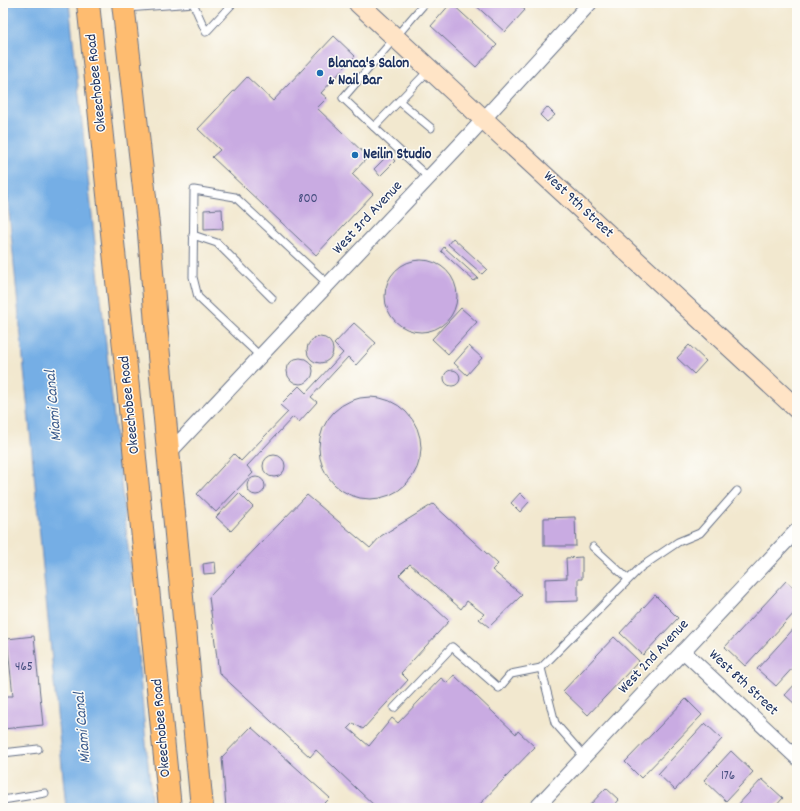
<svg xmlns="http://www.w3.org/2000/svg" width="800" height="811" font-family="Dekko,sans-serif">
	<rect width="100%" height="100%" fill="#fdfcf7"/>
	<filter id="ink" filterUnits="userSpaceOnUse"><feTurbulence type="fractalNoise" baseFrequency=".025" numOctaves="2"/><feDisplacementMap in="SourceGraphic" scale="8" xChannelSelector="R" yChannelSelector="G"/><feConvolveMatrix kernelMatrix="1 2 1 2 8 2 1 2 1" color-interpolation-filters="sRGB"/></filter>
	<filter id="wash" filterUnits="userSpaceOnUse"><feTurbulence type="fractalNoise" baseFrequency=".012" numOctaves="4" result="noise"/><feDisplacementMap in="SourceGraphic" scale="16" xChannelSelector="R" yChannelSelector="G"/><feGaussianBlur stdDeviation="0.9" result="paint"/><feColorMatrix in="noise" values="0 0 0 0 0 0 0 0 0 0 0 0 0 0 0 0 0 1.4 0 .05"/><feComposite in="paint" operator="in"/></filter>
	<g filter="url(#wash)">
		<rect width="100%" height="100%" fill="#f2e8cf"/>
		<path fill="#74aee5" stroke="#486ea2" d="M 3,3 L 69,3 L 130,566 L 152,808 L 66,808 L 3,149 Z"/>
		<g id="blocks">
			<g fill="#c9abe2">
				<path d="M 451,3 L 497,45 L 476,67 L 431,26 Z"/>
				<path d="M 473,3 L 517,3 L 525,10 L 505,32 Z"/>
				<path d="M 334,36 L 355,56 L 321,93 L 327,98 L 317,108 L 368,157 L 352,174 L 373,194 L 316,255 L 212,157 L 220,150 L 198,129 L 247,77 L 273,101 Z"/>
				<path d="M 547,107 L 555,115 L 547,122 L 540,115 Z"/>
				<path d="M 389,154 L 395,161 L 380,176 L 374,169 Z"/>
				<path d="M 222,209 L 223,229 L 204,230 L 204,210 Z"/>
				<path d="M 453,238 L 487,269 L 482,274 L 448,244 Z"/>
				<path d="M 444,247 L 478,278 L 474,281 L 441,251 Z"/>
				<circle cx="421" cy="296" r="36"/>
				<path d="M 461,308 L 477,322 L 448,354 L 432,339 Z"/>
				<path d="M 354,323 L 376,343 L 356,365 L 348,357 L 311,397 L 317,402 L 299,422 L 293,417 L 247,466 L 253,473 L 216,512 L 197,494 L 234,454 L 241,461 L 288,412 L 280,405 L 299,386 L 306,393 L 343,353 L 334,344 Z"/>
				<circle cx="320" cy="350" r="13"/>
				<path d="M 689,345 L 706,361 L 694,374 L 677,358 Z"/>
				<path d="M 469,346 L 482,358 L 467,375 L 454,363 Z"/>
				<circle cx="300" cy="371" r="13"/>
				<circle cx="452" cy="378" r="8"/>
				<circle cx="370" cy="448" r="51"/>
				<circle cx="274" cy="466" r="11"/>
				<circle cx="256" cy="486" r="9"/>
				<path d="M 239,493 L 253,507 L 231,531 L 216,517 Z"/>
				<path d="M 520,493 L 529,502 L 520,512 L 511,503 Z"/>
				<path d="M 307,495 L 370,548 L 381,536 L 433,504 L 498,564 L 492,570 L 522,595 L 489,627 L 479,619 L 484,614 L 467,601 L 461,609 L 410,564 L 399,575 L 449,621 L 401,673 L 408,680 L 363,729 L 353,723 L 348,728 L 369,746 L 392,718 L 398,723 L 441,678 L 447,683 L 454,675 L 516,734 L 518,731 L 535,747 L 476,808 L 377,808 L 316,750 L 310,757 L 219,673 L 209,597 Z"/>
				<path d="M 575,517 L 576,546 L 544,546 L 544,518 Z"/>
				<path d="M 582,557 L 582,579 L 578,579 L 578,601 L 545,602 L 545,579 L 567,578 L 566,558 Z"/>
				<path d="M 215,562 L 216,573 L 204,574 L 203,564 Z"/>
				<path d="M 786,581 L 797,591 L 797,610 L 745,666 L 725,647 Z"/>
				<path d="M 655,595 L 678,618 L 643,655 L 620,633 Z"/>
				<path d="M 797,625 L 797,663 L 776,686 L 757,669 Z"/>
				<path d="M 34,636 L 43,725 L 3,729 L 3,696 L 13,696 L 7,639 Z"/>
				<path d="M 614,637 L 639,661 L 588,715 L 563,691 Z"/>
				<path d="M 797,682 L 797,706 L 785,695 Z"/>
				<path d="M 686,699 L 702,715 L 641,778 L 625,762 Z"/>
				<path d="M 705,723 L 722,739 L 675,790 L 658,774 Z"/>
				<path d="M 251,727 L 330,798 L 320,808 L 226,808 L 222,757 Z"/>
				<path d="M 731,751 L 753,772 L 726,801 L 704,780 Z"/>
				<path d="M 762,779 L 783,798 L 774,808 L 735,808 Z"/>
				<path d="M 606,788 L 619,800 L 612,808 L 587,808 Z"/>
			</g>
		</g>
	</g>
	<g filter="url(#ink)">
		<use href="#blocks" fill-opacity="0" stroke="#667086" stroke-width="1"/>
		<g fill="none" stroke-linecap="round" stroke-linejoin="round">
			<g stroke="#667086" stroke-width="9">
				<g id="lane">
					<path d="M 193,3 L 206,32 L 233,3"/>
					<path d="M 425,3 L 343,98 L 374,127 L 429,70"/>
					<path d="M 126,8 L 194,3"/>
					<path d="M 399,101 L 431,128"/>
					<path d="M 374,127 L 429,178"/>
					<path d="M 193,235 L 217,243 L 272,298"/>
					<path d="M 260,356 L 198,297 L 193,277 L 194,190 L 235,197 L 328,284"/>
					<path d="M 593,547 L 628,579"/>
					<path d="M 394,708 L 452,647 L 499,688 L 511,674 L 541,668"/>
					<path d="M 3,753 L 38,749"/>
					<path d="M 584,756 L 555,723 L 541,668 L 641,567 L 678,542 L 700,533 L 737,491"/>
					<path d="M 3,800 L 45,793"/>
				</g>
			</g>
			<g stroke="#667086" stroke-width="16">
				<g id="street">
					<path d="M 168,454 L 470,134 L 590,3"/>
					<path d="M 683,651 L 797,758"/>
					<path d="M 536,808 L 797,530"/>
				</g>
			</g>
			<g stroke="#667086" stroke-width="21">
				<path id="secondary" d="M 358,3 L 797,409"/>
			</g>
			<g stroke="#667086" stroke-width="24">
				<g id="highway">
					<path d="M 88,3 L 123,338 L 170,808"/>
					<path d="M 123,3 L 149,233 L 156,324 L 202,808"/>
				</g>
			</g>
			<use href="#lane" stroke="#fff" stroke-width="7"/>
			<use href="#street" stroke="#fff" stroke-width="14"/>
			<use href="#secondary" stroke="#ffe4c6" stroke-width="19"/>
			<use href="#highway" stroke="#febc70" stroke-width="22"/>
		</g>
	</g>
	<g fill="#1f6fb2" stroke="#fdfcf7" stroke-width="1.5">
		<circle cx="320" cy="73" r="4"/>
		<circle cx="355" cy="155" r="4"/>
	</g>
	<g text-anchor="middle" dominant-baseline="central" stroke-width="3" stroke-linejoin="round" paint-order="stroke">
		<g font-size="13" fill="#464e7f">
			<text x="308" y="199">800</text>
			<text x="24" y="667">465</text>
			<text x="728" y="776">176</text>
		</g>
		<g font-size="15" font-weight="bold" fill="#1b2f5e" stroke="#fdfcf7" text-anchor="start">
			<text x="328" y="64">Blanca's Salon<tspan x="328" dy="17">&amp; Nail Bar</tspan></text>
			<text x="363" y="155">Neilin Studio</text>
		</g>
		<g font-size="15" fill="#1b2f5e" stroke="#fdfcf7">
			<text transform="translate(97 83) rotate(-96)">Okeechobee Road</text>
			<text transform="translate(578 205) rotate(43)">West 9th Street</text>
			<text transform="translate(368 218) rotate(-47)">West 3rd Avenue</text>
			<text transform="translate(130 405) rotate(-96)">Okeechobee Road</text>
			<text transform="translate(654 657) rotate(-47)">West 2nd Avenue</text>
			<text transform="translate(743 683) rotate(43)">West 8th Street</text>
			<text transform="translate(162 728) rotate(-95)">Okeechobee Road</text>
		</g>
		<g font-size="16" font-style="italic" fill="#3a5b8d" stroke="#fdfcf7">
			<text transform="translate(54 406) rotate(-95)">Miami Canal</text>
			<text transform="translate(83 728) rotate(-95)">Miami Canal</text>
		</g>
	</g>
	<rect width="800" height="811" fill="none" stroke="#fdfcf7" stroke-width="16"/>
</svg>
